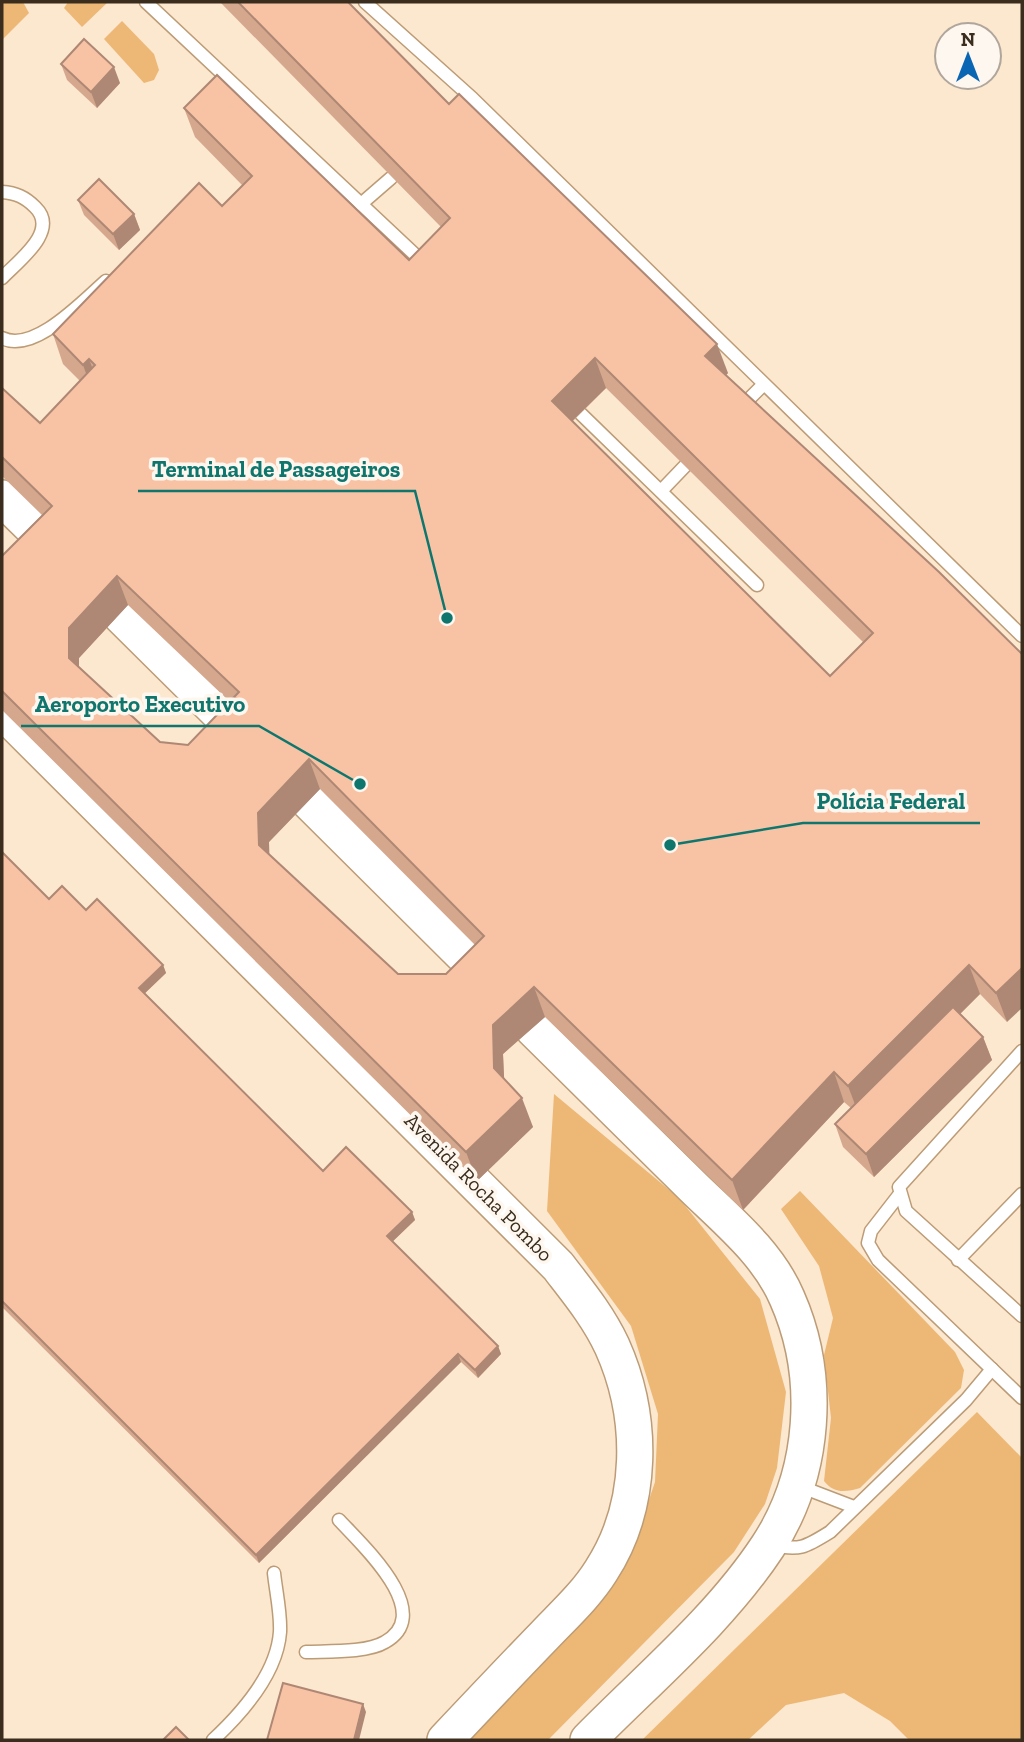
<svg xmlns="http://www.w3.org/2000/svg" width="1024" height="1742" font-family="'Zilla Slab',serif">
	<rect width="100%" height="100%" fill="#fce7cf"/>
	<g fill="#edb875">
		<path d="M 2,2 L 23,2 L 29,13 L 2,40 Z"/>
		<path d="M 68,2 L 108,2 L 82,27 L 64,8 Z"/>
		<path d="M 122,21 L 154,54 L 159,70 L 154,80 L 144,83 L 104,39 Z"/>
		<path d="M 554,1094 L 679,1198 L 760,1299 L 786,1392 L 777,1468 L 765,1504 L 734,1552 L 548,1740 L 459,1740 L 635,1541 L 655,1482 L 658,1414 L 631,1326 L 547,1211 Z"/>
		<path d="M 800,1191 L 955,1352 L 964,1370 L 961,1388 L 860,1488 C 846,1492 834,1494 824,1481 L 831,1418 L 824,1355 L 833,1318 L 819,1266 L 781,1209 Z"/>
		<path d="M 977,1412 L 1022,1458 L 1022,1740 L 909,1740 L 890,1721 L 844,1693 L 786,1705 L 748,1740 L 642,1740 Z"/>
	</g>
	<g fill="none" stroke-linecap="round" stroke-linejoin="round">
		<g stroke="#bc9c76" stroke-width="15">
			<g id="service">
				<path d="M 146,2 L 426,265"/>
				<path d="M 365,2 L 472,98 L 1022,636"/>
				<path d="M 2,192 C 16,193 25,197 35,207 C 60,231 18,261 2,278"/>
				<path d="M 361,204 L 391,178"/>
				<path d="M 2,338 C 34,354 83,301 106,281"/>
				<path d="M 740,408 L 763,385"/>
				<path d="M 580,413 L 757,585"/>
				<path d="M 661,491 L 685,466"/>
				<path d="M 1022,1051 L 899,1187 L 906,1211 L 1022,1316"/>
				<path d="M 899,1195 L 871,1231 L 868,1243 L 878,1260 L 1022,1398"/>
				<path d="M 958,1260 L 1022,1194"/>
				<path d="M 799,1486 L 854,1507"/>
				<path d="M 772,1545 C 800,1551 806,1547 830,1532 L 966,1400 L 992,1369"/>
				<path d="M 306,1652 C 327,1651 367,1653 385,1642 C 437,1613 361,1544 339,1520"/>
				<path d="M 213,1740 C 242,1713 277,1674 280,1632 C 281,1613 276,1592 274,1573"/>
			</g>
		</g>
		<g stroke="#bc9c76" stroke-width="38">
			<g id="secondary">
				<path d="M 2,498 L 51,546"/>
				<path d="M 121,616 L 239,733"/>
				<path d="M 2,711 L 558,1266 C 578,1292 598,1316 612,1346 C 644,1417 644,1505 601,1571 C 586,1595 564,1615 545,1635 C 511,1670 478,1705 445,1740"/>
				<path d="M 309,802 L 484,976"/>
				<path d="M 533,1029 C 585,1080 636,1131 688,1182 C 723,1217 767,1251 787,1298 C 822,1377 815,1474 768,1546 C 720,1619 649,1678 588,1740"/>
			</g>
		</g>
		<use href="#service" stroke="#fff" stroke-width="12"/>
		<use href="#secondary" stroke="#fff" stroke-width="35"/>
	</g>
	<g fill="#d5a88e" fill-rule="evenodd">
		<path d="M 220,2 L 348,2 L 449,104 L 728,373 L 726,375 L 939,572 L 1007,1022 L 980,994 L 960,1014 L 983,1037 L 992,1060 L 874,1177 L 843,1147 L 835,1124 L 851,1108 L 844,1102 L 743,1210 L 545,1017 L 503,1054 L 504,1078 L 533,1127 L 477,1181 L 2,710 L 2,556 L 42,515 L 2,476 L 2,388 L 40,423 L 80,381 L 63,364 L 53,334 L 222,206 L 243,186 L 195,137 L 184,108 L 409,260 L 441,227 ZM 606,388 L 863,642 L 830,676 L 573,421 ZM 128,605 L 230,702 L 188,745 L 160,742 L 79,668 L 79,658 ZM 320,789 L 475,945 L 446,974 L 398,974 L 269,855 L 269,842 Z"/>
		<path d="M 61,64 L 120,83 L 97,108 L 67,80 Z"/>
		<path d="M 78,200 L 134,214 L 140,230 L 119,250 L 84,215 Z"/>
		<path d="M 2,852 L 49,899 L 86,910 L 163,965 L 166,973 L 144,994 L 323,1171 L 412,1212 L 415,1220 L 392,1242 L 498,1346 L 501,1354 L 478,1378 L 461,1362 L 259,1563 L 2,1307 Z"/>
	</g>
	<g fill="#ae8874">
		<path d="M 114,67 L 120,83 L 97,108 L 91,92 Z"/>
		<path d="M 134,214 L 140,230 L 119,250 L 113,234 Z"/>
		<path d="M 717,344 L 728,373 L 716,386 L 705,356 Z"/>
		<path d="M 595,358 L 606,388 L 563,430 L 552,401 Z"/>
		<path d="M 89,359 L 100,388 L 94,395 L 83,365 Z"/>
		<path d="M 117,576 L 128,605 L 79,658 L 79,687 L 69,658 L 69,628 Z"/>
		<path d="M 309,759 L 320,789 L 269,842 L 270,874 L 259,845 L 258,813 Z"/>
		<path d="M 163,965 L 166,973 L 142,996 L 139,988 Z"/>
		<path d="M 969,965 L 980,994 L 859,1115 L 848,1086 Z"/>
		<path d="M 1022,968 L 1022,1008 L 1007,1022 L 996,993 Z"/>
		<path d="M 534,987 L 545,1017 L 503,1054 L 505,1097 L 494,1068 L 493,1025 Z"/>
		<path d="M 983,1037 L 992,1060 L 874,1177 L 866,1154 Z"/>
		<path d="M 834,1072 L 844,1102 L 743,1210 L 732,1180 Z"/>
		<path d="M 522,1098 L 533,1127 L 477,1181 L 466,1152 Z"/>
		<path d="M 412,1212 L 415,1220 L 390,1244 L 387,1236 Z"/>
		<path d="M 498,1346 L 501,1354 L 478,1378 L 475,1370 Z"/>
		<path d="M 458,1354 L 461,1362 L 259,1563 L 256,1555 Z"/>
		<path d="M 363,1704 L 366,1712 L 359,1740 L 354,1740 Z"/>
	</g>
	<g fill="#f8c3a5" stroke="#ae8874" stroke-width="2" fill-rule="evenodd">
		<path d="M 238,2 L 348,2 L 449,104 L 459,94 L 717,344 L 705,356 L 939,572 L 1022,654 L 1022,968 L 996,993 L 969,965 L 848,1086 L 834,1072 L 732,1180 L 534,987 L 493,1025 L 494,1068 L 522,1098 L 466,1152 L 2,691 L 2,556 L 52,506 L 2,457 L 2,388 L 40,423 L 95,365 L 89,359 L 83,365 L 53,334 L 199,183 L 222,206 L 252,176 L 184,108 L 217,75 L 409,260 L 450,218 ZM 595,358 L 873,633 L 830,676 L 552,401 ZM 117,576 L 239,692 L 188,745 L 160,742 L 69,658 L 69,628 ZM 309,759 L 484,936 L 446,974 L 398,974 L 259,845 L 258,813 Z"/>
		<path d="M 84,39 L 114,67 L 91,92 L 61,64 Z"/>
		<path d="M 99,179 L 134,214 L 113,234 L 78,200 Z"/>
		<path d="M 2,852 L 49,899 L 62,886 L 86,910 L 97,899 L 163,965 L 139,988 L 323,1171 L 346,1147 L 412,1212 L 387,1236 L 498,1346 L 475,1370 L 458,1354 L 256,1555 L 2,1301 Z"/>
		<path d="M 953,1007 L 983,1037 L 866,1154 L 835,1124 Z"/>
		<path d="M 283,1683 L 363,1704 L 354,1740 L 267,1740 Z"/>
		<path d="M 176,1727 L 189,1740 L 163,1740 Z"/>
	</g>
	<g text-anchor="middle" dominant-baseline="central" stroke-width="7" stroke-linejoin="round" paint-order="stroke">
		<g font-size="21" fill="#3a2d1d" stroke="#fef7ef">
			<text transform="translate(479 1187) rotate(45)">Avenida Rocha Pombo</text>
		</g>
	</g>
	<path fill="none" stroke="#0f766e" stroke-width="2.5" d="M447 618L415 491H138M360 784L259 726H21M670 845L803 823H980"/>
	<g fill="#0f766e" stroke="#fef7ef" stroke-width="2.5">
		<circle cx="447" cy="618" r="7"/>
		<circle cx="360" cy="784" r="7"/>
		<circle cx="670" cy="845" r="7"/>
	</g>
	<g font-size="23" text-anchor="middle" font-weight="bold" fill="#0f766e" stroke="#fef7ef" stroke-width="7" stroke-linejoin="round" paint-order="stroke">
		<text x="276" y="477">Terminal de Passageiros</text>
		<text x="140" y="712">Aeroporto Executivo</text>
		<text x="891" y="809">Polícia Federal</text>
	</g>
	<rect width="1024" height="1742" fill="none" stroke="#3a2d1d" stroke-width="7"/>
	<g transform="translate(968 56)"><circle r="33" fill="#fef7ef" stroke="#b0a69b" stroke-width="2"/>
	<path d="M0-5L12 26L0 18L-12 26Z" fill="#0a65b3"/>
	<text y="-10" font-size="19" font-weight="bold" text-anchor="middle" fill="#3a2d1d">N</text>
	</g>
</svg>
